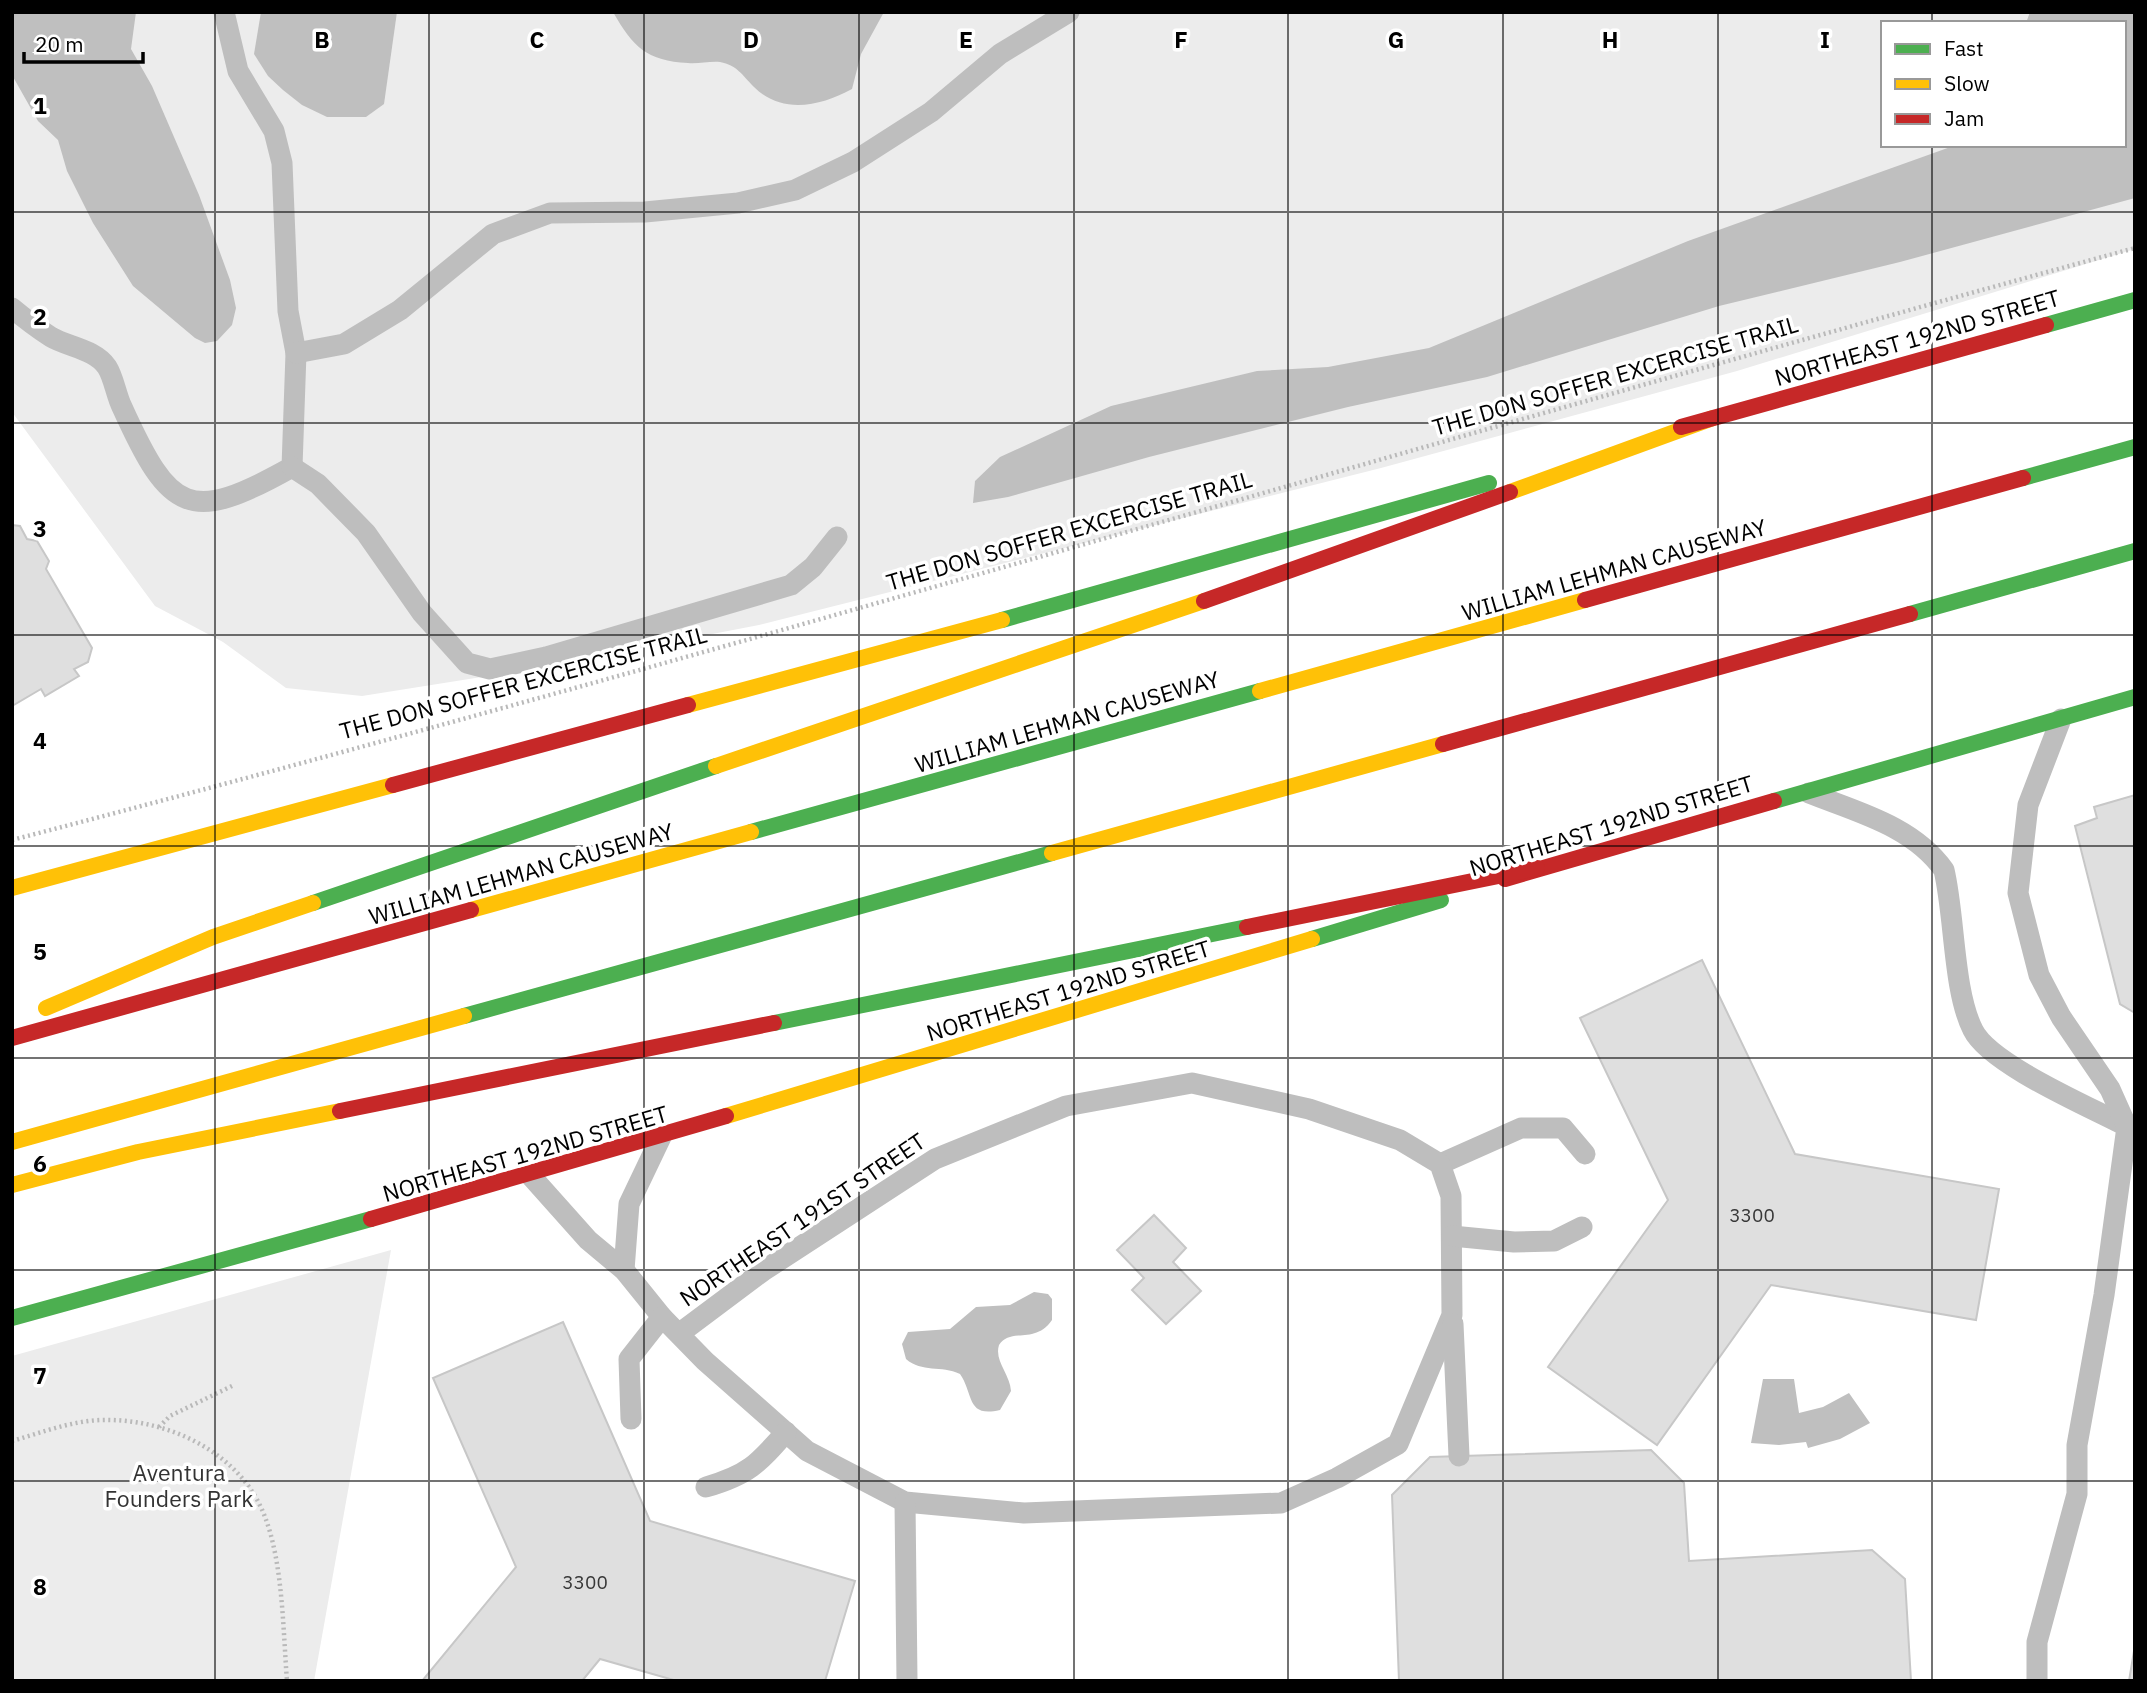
<svg xmlns="http://www.w3.org/2000/svg" width="2147" height="1693" font-family="'IBM Plex Sans',sans-serif">
	<rect width="100%" height="100%" fill="#fff"/>
	<g fill="#ececec" fill-rule="evenodd">
		<path d="M 12,12 L 2135,12 L 2135,249 L 1737,371 L 1381,468 L 759,625 L 525,670 L 362,696 L 286,688 L 223,642 L 155,606 L 12,412 ZM 1883,23 L 2124,23 L 2124,145 L 1883,145 Z"/>
		<path d="M 391,1250 L 314,1681 L 12,1681 L 12,1356 Z"/>
	</g>
	<g fill="#bfbfbf">
		<path d="M 12,12 L 136,12 L 131,49 L 152,86 L 199,195 L 230,280 L 236,308 L 232,325 L 217,341 L 205,343 L 195,338 L 133,286 L 93,223 L 67,171 L 58,140 L 38,121 L 12,75 Z"/>
		<path d="M 261,12 L 397,12 L 384,104 L 366,117 L 327,117 L 302,105 L 283,90 L 268,76 L 254,54 Z"/>
		<path d="M 613,12 L 884,12 L 861,54 L 852,89 C 821,106 782,115 754,87 C 742,75 737,65 720,62 C 710,61 698,64 688,63 C 647,61 633,47 613,12 Z"/>
		<path d="M 2030,12 L 2135,12 L 2135,198 L 1900,262 L 1719,306 L 1487,377 L 1348,407 L 1149,457 L 1008,497 L 973,503 L 975,481 L 1000,457 L 1111,406 L 1257,371 L 1328,367 L 1429,348 L 1688,241 L 1956,145 L 2124,145 L 2124,23 L 2026,23 Z"/>
		<path d="M 1034,1292 L 1048,1294 L 1052,1299 L 1052,1320 C 1035,1345 1011,1327 999,1345 C 994,1361 1010,1374 1011,1391 L 1000,1410 C 966,1418 974,1394 960,1374 C 941,1365 922,1373 906,1359 L 902,1344 L 908,1332 L 950,1329 L 976,1307 L 1010,1305 Z"/>
		<path d="M 1763,1379 L 1794,1379 L 1799,1413 L 1823,1407 L 1849,1393 L 1870,1423 L 1840,1439 L 1808,1448 L 1806,1442 L 1779,1445 L 1751,1443 Z"/>
	</g>
	<g fill="#dfdfdf" stroke="#c7c7c7" stroke-width="2">
		<path d="M 12,525 L 20,526 L 27,539 L 37,541 L 49,561 L 46,569 L 92,648 L 88,662 L 74,669 L 79,676 L 45,696 L 41,689 L 12,706 Z"/>
		<path d="M 2135,795 L 2135,1013 L 2120,1004 L 2075,826 L 2097,818 L 2094,807 Z"/>
		<path d="M 1702,960 L 1795,1154 L 1999,1189 L 1976,1320 L 1771,1285 L 1657,1445 L 1548,1367 L 1668,1200 L 1580,1018 Z"/>
		<path d="M 1154,1215 L 1186,1248 L 1173,1262 L 1201,1291 L 1166,1324 L 1132,1290 L 1144,1278 L 1117,1250 Z"/>
		<path d="M 563,1322 L 650,1521 L 855,1581 L 825,1681 L 677,1681 L 600,1659 L 582,1681 L 422,1681 L 516,1567 L 433,1378 Z"/>
		<path d="M 1651,1450 L 1684,1483 L 1689,1561 L 1872,1550 L 1905,1579 L 1911,1681 L 1399,1681 L 1392,1495 L 1430,1457 Z"/>
		<path d="M 2135,1645 L 2135,1681 L 2129,1681 Z"/>
	</g>
	<g fill="none" stroke-linecap="round" stroke-linejoin="round">
		<g stroke="#b9b9b9" stroke-width="4.5" stroke-dasharray="2 3.5" stroke-linecap="butt">
			<path d="M 12,840 C 723,655 1426,441 2135,248"/>
			<path d="M 159,1427 L 170,1416 L 234,1385"/>
			<path d="M 12,1441 C 40,1433 71,1421 101,1420 C 167,1418 241,1452 265,1517 C 283,1564 283,1630 287,1681"/>
		</g>
		<g stroke="#bebebe" stroke-width="21">
			<path d="M 12,308 C 24,318 37,328 51,337 C 68,347 95,349 107,367 C 114,378 116,395 122,407 C 170,513 189,525 292,467 L 296,353 L 288,311 L 282,163 L 274,131 L 238,71 L 224,12"/>
			<path d="M 296,353 L 344,344 L 400,310 L 493,234 L 550,213 L 645,212 L 738,203 L 795,190 L 853,162 L 931,112 L 1000,54 L 1069,12"/>
			<path d="M 292,467 L 318,484 L 366,533 L 422,613 L 467,663 L 490,669 L 546,657 L 791,585 L 813,567 L 837,537"/>
			<path d="M 1809,793 C 1857,812 1913,826 1944,870 C 1955,916 1953,991 1973,1030 C 1989,1063 2083,1104 2118,1122 L 2133,1127"/>
			<path d="M 1440,1164 L 1521,1128 L 1563,1128 L 1585,1154"/>
			<path d="M 530,1175 L 588,1240 L 624,1270 L 662,1317 L 705,1361 L 807,1451 L 905,1502 L 1024,1513 L 1281,1503 L 1337,1478 L 1398,1444 L 1452,1315 L 1451,1196 L 1440,1164 L 1400,1140 L 1309,1109 L 1192,1083 L 1066,1106 L 935,1159 L 763,1271 L 680,1333"/>
			<path d="M 1452,1236 L 1514,1242 L 1554,1241 L 1582,1227"/>
			<path d="M 624,1270 L 629,1204 L 661,1137"/>
			<path d="M 1453,1324 L 1459,1456"/>
			<path d="M 631,1419 L 629,1359 L 662,1317"/>
			<path d="M 706,1487 C 748,1475 758,1464 786,1432"/>
			<path d="M 905,1502 L 907,1681"/>
			<path d="M 2037,1681 L 2037,1642 L 2077,1494 L 2077,1445 L 2104,1295 L 2127,1127 L 2110,1089 L 2061,1017 L 2039,975 L 2018,893 L 2028,805 L 2061,719"/>
		</g>
		<g stroke="#4caf50" stroke-width="16">
			<path d="M 2046,325 L 2135,300"/>
			<path d="M 2023,478 L 2135,447"/>
			<path d="M 1910,614 L 2135,551"/>
			<path d="M 1002,620 L 1489,483"/>
			<path d="M 1774,801 L 2135,697"/>
			<path d="M 751,832 L 1260,691"/>
			<path d="M 313,903 L 716,766"/>
			<path d="M 1312,939 L 1441,900"/>
			<path d="M 464,1016 L 1052,853"/>
			<path d="M 774,1023 L 1247,927"/>
			<path d="M 12,1318 L 371,1219"/>
		</g>
		<g stroke="#ffc107" stroke-width="16">
			<path d="M 1510,492 L 1713,418"/>
			<path d="M 1260,691 L 1585,600"/>
			<path d="M 688,705 L 1002,620"/>
			<path d="M 716,766 L 1204,601"/>
			<path d="M 1052,853 L 1443,744"/>
			<path d="M 12,888 L 393,785"/>
			<path d="M 471,910 L 751,832"/>
			<path d="M 46,1008 L 213,937 L 313,903"/>
			<path d="M 726,1116 L 1312,939"/>
			<path d="M 12,1142 L 464,1016"/>
			<path d="M 12,1185 L 138,1152 L 340,1111"/>
		</g>
		<g stroke="#c62828" stroke-width="16">
			<path d="M 1681,427 L 2046,325"/>
			<path d="M 1585,600 L 2023,478"/>
			<path d="M 1204,601 L 1510,492"/>
			<path d="M 1443,744 L 1910,614"/>
			<path d="M 393,785 L 688,705"/>
			<path d="M 1505,879 L 1774,801"/>
			<path d="M 1247,927 L 1537,868"/>
			<path d="M 12,1038 L 471,910"/>
			<path d="M 340,1111 L 774,1023"/>
			<path d="M 371,1219 L 726,1116"/>
		</g>
	</g>
	<path fill="none" stroke="#000" stroke-width="2" stroke-opacity="0.55" d="M 215,12 L 215,1681M 429,12 L 429,1681M 644,12 L 644,1681M 859,12 L 859,1681M 1074,12 L 1074,1681M 1288,12 L 1288,1681M 1503,12 L 1503,1681M 1718,12 L 1718,1681M 1932,12 L 1932,23M 1932,145 L 1932,1681M 12,212 L 2135,212M 12,423 L 2135,423M 12,635 L 2135,635M 12,846 L 2135,846M 12,1058 L 2135,1058M 12,1270 L 2135,1270M 12,1481 L 2135,1481"/>
	<g text-anchor="middle" dominant-baseline="central" stroke-width="7" stroke-linejoin="round" paint-order="stroke">
		<g font-size="19" fill="#383838">
			<text x="1752" y="1215">3300</text>
			<text x="585" y="1582">3300</text>
		</g>
		<g font-size="23" fill="#000" stroke="#fff">
			<text transform="translate(1917 337) rotate(-16)">NORTHEAST 192ND STREET</text>
			<text transform="translate(1615 375) rotate(-16)">THE DON SOFFER EXCERCISE TRAIL</text>
			<text transform="translate(1069 530) rotate(-16)">THE DON SOFFER EXCERCISE TRAIL</text>
			<text transform="translate(1614 569) rotate(-16)">WILLIAM LEHMAN CAUSEWAY</text>
			<text transform="translate(523 682) rotate(-15)">THE DON SOFFER EXCERCISE TRAIL</text>
			<text transform="translate(1067 721) rotate(-16)">WILLIAM LEHMAN CAUSEWAY</text>
			<text transform="translate(1611 825) rotate(-17)">NORTHEAST 192ND STREET</text>
			<text transform="translate(521 873) rotate(-16)">WILLIAM LEHMAN CAUSEWAY</text>
			<text transform="translate(1068 990) rotate(-17)">NORTHEAST 192ND STREET</text>
			<text transform="translate(525 1153) rotate(-16)">NORTHEAST 192ND STREET</text>
			<text transform="translate(802 1219) rotate(-34)">NORTHEAST 191ST STREET</text>
		</g>
		<g font-size="23" fill="#333" stroke="#fff">
			<text x="179" y="1472">Aventura<tspan x="179" dy="26">Founders Park</tspan></text>
		</g>
	</g>
	<g font-size="23" text-anchor="middle" font-weight="bold" fill="#000" stroke="#fff" stroke-width="7" stroke-linejoin="round" paint-order="stroke">
		<text x="322" y="48">B</text>
		<text x="537" y="48">C</text>
		<text x="751" y="48">D</text>
		<text x="966" y="48">E</text>
		<text x="1181" y="48">F</text>
		<text x="1396" y="48">G</text>
		<text x="1610" y="48">H</text>
		<text x="1825" y="48">I</text>
		<text x="40" y="114">1</text>
		<text x="40" y="325">2</text>
		<text x="40" y="537">3</text>
		<text x="40" y="749">4</text>
		<text x="40" y="960">5</text>
		<text x="40" y="1172">6</text>
		<text x="40" y="1384">7</text>
		<text x="40" y="1595">8</text>
	</g>
	<rect width="2147" height="1693" fill="none" stroke="#000000" stroke-width="28"/>
	<rect x="1881" y="21" width="245" height="126" fill="#ffffff" stroke="#999999" stroke-width="2"/>
	<rect x="1895" y="44" width="35" height="10" fill="#4caf50" stroke="#999999" stroke-width="2"/>
	<text x="1944" y="56" font-size="21" fill="#000000">Fast</text>
	<rect x="1895" y="79" width="35" height="10" fill="#ffc107" stroke="#999999" stroke-width="2"/>
	<text x="1944" y="91" font-size="21" fill="#000000">Slow</text>
	<rect x="1895" y="114" width="35" height="10" fill="#c62828" stroke="#999999" stroke-width="2"/>
	<text x="1944" y="126" font-size="21" fill="#000000">Jam</text>
	<path d="M24 52v10h119v-10" fill="none" stroke="#000000" stroke-width="3.5"/>
	<text x="35" y="52" font-size="21" fill="#000000" stroke="#ffffff" stroke-width="5" paint-order="stroke">20 m</text>
</svg>
